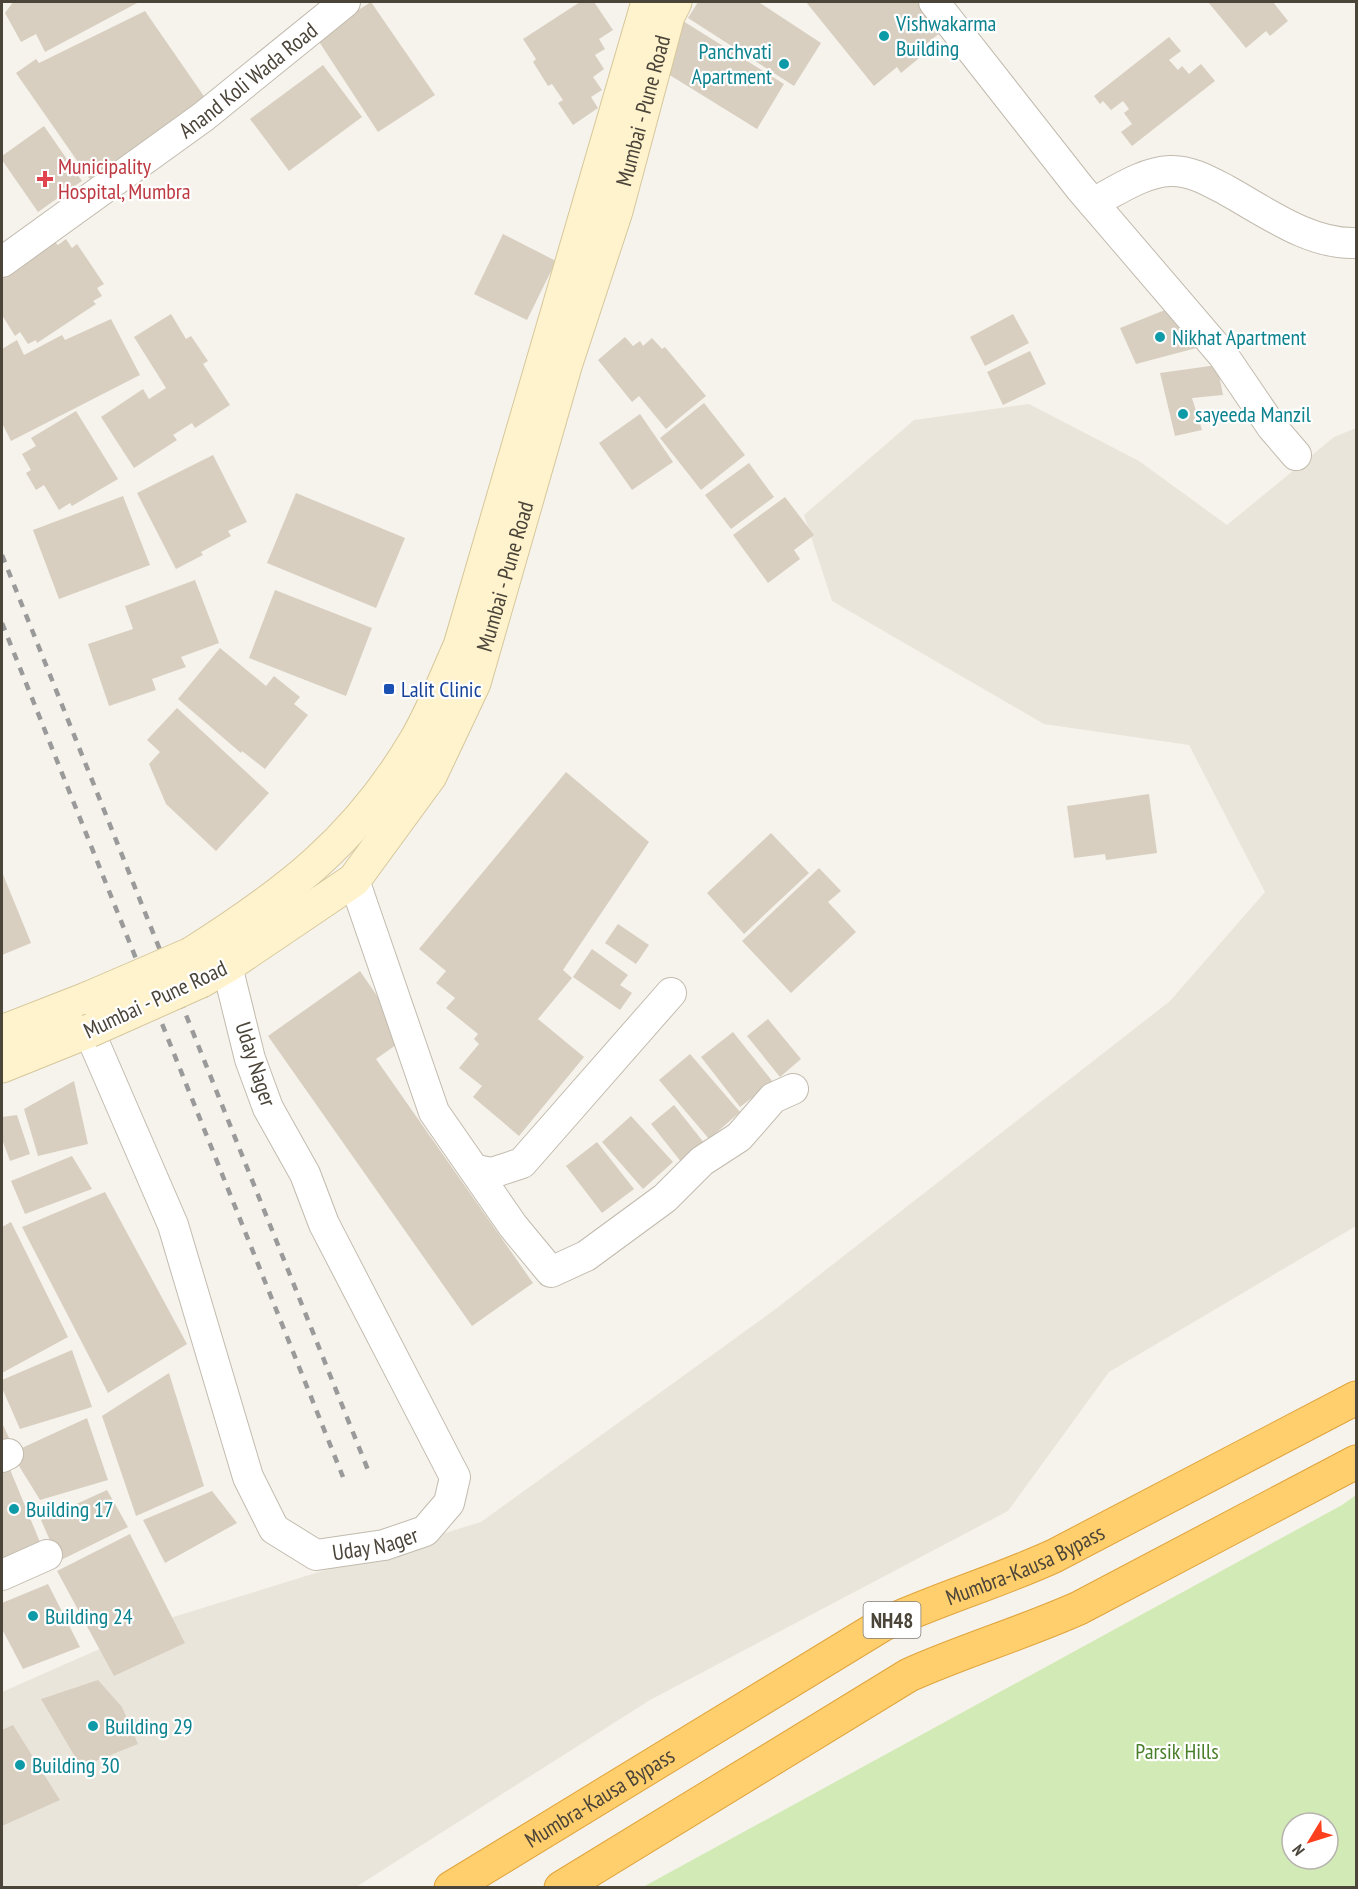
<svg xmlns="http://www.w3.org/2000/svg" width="1358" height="1889" font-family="'PT Sans Narrow',sans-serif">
	<rect width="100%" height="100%" fill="#f6f3ec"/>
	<path fill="#eae5da" d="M 1029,404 L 1139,461 L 1227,525 L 1334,437 L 1356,428 L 1356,1226 L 1109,1372 L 1008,1511 L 650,1700 L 356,1887 L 2,1887 L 2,1692 L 170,1618 L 481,1522 L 777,1308 L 1170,1001 L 1265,892 L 1189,745 L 1044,724 L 832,601 L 804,515 L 914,420 Z"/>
	<path fill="#d2eab5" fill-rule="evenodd" d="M 1356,1495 L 1356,1887 L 643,1887 L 1342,1505 ZM 1292,1823 L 1328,1823 L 1328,1859 L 1292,1859 Z"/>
	<g fill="#d8cfc1">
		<path d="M 13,2 L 139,2 L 45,52 L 36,34 L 21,42 L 5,13 Z"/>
		<path d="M 371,2 L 435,95 L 378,132 L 316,37 Z"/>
		<path d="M 580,2 L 594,2 L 613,30 L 599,39 L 605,49 L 595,55 L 604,69 L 593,77 L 602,90 L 591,97 L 598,108 L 573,125 L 558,103 L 563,100 L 552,84 L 548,86 L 533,62 L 536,59 L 523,39 Z"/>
		<path d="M 698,2 L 761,2 L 760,3 L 821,43 L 794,86 L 688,18 Z"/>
		<path d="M 806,2 L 925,2 L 946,28 L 925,45 L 929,50 L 901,73 L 897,67 L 874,86 Z"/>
		<path d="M 1208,2 L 1273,2 L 1288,21 L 1270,36 L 1266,31 L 1246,48 Z"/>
		<path d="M 145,11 L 210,105 L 94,185 L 16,73 L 36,59 L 39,63 Z"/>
		<path d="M 683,21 L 784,84 L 757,129 L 655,66 Z"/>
		<path d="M 1169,37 L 1181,51 L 1169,60 L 1178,70 L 1182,66 L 1189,74 L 1201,64 L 1215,81 L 1132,146 L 1121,132 L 1132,124 L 1124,113 L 1129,109 L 1123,101 L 1111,110 L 1103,101 L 1100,104 L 1094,96 Z"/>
		<path d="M 323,65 L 362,117 L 289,171 L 250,119 Z"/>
		<path d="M 44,126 L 82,181 L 38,212 L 2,160 L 2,156 Z"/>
		<path d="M 503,234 L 556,261 L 527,320 L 474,294 Z"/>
		<path d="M 66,239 L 72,248 L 77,244 L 104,284 L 97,288 L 102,296 L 93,301 L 96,304 L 37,343 L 36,340 L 28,344 L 20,332 L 15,336 L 2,315 L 2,278 L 55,242 L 58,245 Z"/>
		<path d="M 1170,308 L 1204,346 L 1136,364 L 1120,328 Z"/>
		<path d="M 171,314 L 186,339 L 191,336 L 208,361 L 203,364 L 230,405 L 195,428 L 192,423 L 173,435 L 177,440 L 134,468 L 101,417 L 143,389 L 149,399 L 166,388 L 134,337 Z"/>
		<path d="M 1013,314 L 1029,343 L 985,366 L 970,337 Z"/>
		<path d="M 111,319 L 140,375 L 11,441 L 2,423 L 2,349 L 17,340 L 24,355 L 62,335 L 65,340 Z"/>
		<path d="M 625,337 L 633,346 L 640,341 L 643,346 L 652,338 L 662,349 L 665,347 L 706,396 L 666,429 L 639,396 L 632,402 L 598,360 Z"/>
		<path d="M 1030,351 L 1046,384 L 1003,405 L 987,372 Z"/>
		<path d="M 1217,365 L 1223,395 L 1192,398 L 1202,430 L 1175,436 L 1160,373 Z"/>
		<path d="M 704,403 L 745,455 L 701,490 L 660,438 Z"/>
		<path d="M 76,411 L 118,479 L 72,506 L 70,503 L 59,510 L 44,485 L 36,490 L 26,473 L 31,470 L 22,454 L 36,446 L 31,438 Z"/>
		<path d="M 640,414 L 673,462 L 632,490 L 599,443 Z"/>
		<path d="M 213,455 L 247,522 L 228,531 L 231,536 L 201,552 L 203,555 L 176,569 L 137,493 Z"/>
		<path d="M 749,463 L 774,497 L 731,529 L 705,495 Z"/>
		<path d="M 296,493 L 405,538 L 376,608 L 267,563 Z"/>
		<path d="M 123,496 L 150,565 L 59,599 L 33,530 Z"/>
		<path d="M 785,497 L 814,535 L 794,550 L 800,559 L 768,583 L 733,535 Z"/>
		<path d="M 195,580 L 219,643 L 181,657 L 186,667 L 152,679 L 156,690 L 109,706 L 88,644 L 133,629 L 125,606 Z"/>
		<path d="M 275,590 L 372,628 L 346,696 L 249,658 Z"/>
		<path d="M 220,648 L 266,686 L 274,676 L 300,697 L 294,704 L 308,715 L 265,769 L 242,751 L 241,753 L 178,699 Z"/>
		<path d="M 177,708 L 269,793 L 216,851 L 166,804 L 149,764 L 160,752 L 147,740 Z"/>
		<path d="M 566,772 L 649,842 L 563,970 L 572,978 L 538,1019 L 584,1057 L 519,1136 L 473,1097 L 482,1086 L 459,1068 L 479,1044 L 474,1039 L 478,1034 L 446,1008 L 455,998 L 436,983 L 446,971 L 419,949 Z"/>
		<path d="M 1149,794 L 1157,853 L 1106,860 L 1105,854 L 1074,858 L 1067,806 Z"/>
		<path d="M 771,833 L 809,873 L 744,934 L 707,893 Z"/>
		<path d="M 819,868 L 841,891 L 828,902 L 856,932 L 791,993 L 742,941 Z"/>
		<path d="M 2,872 L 31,943 L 2,955 Z"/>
		<path d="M 618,924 L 649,945 L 636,964 L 605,943 Z"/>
		<path d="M 592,949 L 628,975 L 620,985 L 632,993 L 620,1010 L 573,977 Z"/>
		<path d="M 360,971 L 406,1038 L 376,1059 L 533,1283 L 472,1326 L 268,1036 Z"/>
		<path d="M 768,1019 L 801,1059 L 780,1077 L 747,1036 Z"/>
		<path d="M 733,1032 L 773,1082 L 740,1107 L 701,1057 Z"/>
		<path d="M 690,1054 L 740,1112 L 709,1139 L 659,1080 Z"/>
		<path d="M 74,1081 L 88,1144 L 38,1156 L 24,1109 Z"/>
		<path d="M 674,1105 L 705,1144 L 682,1163 L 651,1124 Z"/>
		<path d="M 17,1115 L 30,1154 L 10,1161 L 2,1139 L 2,1117 Z"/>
		<path d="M 631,1116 L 673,1162 L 643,1189 L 602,1142 Z"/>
		<path d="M 597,1142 L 634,1189 L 602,1213 L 566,1166 Z"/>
		<path d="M 72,1156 L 92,1189 L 25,1214 L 11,1181 Z"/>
		<path d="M 105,1192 L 187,1344 L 108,1393 L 22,1227 Z"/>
		<path d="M 11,1222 L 68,1337 L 2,1373 L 2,1227 Z"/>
		<path d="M 72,1350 L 92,1407 L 20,1429 L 2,1388 L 2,1380 Z"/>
		<path d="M 169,1373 L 204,1486 L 136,1516 L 102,1416 Z"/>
		<path d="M 87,1418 L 108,1480 L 40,1500 L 11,1453 Z"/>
		<path d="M 2,1423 L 11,1442 L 2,1446 Z"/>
		<path d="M 9,1467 L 42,1547 L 2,1567 L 2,1470 Z"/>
		<path d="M 107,1490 L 128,1527 L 59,1561 L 41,1520 Z"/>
		<path d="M 212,1491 L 237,1523 L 165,1563 L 143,1520 Z"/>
		<path d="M 130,1534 L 185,1643 L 114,1676 L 57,1571 Z"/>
		<path d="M 48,1584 L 80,1647 L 23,1669 L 2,1629 L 2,1603 Z"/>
		<path d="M 98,1680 L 122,1707 L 138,1744 L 81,1767 L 41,1699 Z"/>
		<path d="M 13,1725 L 60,1800 L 2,1826 L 2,1730 Z"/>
	</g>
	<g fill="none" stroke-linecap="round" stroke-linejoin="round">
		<g stroke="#c2bbae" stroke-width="32">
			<g id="street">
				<path d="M 934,2 L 1080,188 L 1223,355 L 1272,427 L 1296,455"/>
				<path d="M 1093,203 C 1116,191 1143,172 1170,171 C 1190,170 1209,181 1226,190 C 1266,212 1310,245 1356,243"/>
				<path id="s1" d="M 2,262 L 203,117 L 345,2"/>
				<path d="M 354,880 L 434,1112 L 513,1226 L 551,1272 L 586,1256 L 665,1198 L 702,1161 L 739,1137 L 773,1098 L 793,1089"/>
				<path id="s2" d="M 89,1031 L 173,1225 L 248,1477 L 274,1529 L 316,1555 L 384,1545 L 425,1531 L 449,1503 L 455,1477 L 324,1224 L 305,1174 L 268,1108 L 250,1059 L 227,966"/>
				<path d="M 476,1170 L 492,1173 L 522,1163 L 671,993"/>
				<path d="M 2,1457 L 8,1454"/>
				<path d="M 2,1575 L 47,1555"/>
			</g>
		</g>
		<g stroke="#d6c79b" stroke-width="35">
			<g id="secondary">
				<path d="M 191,954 C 286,894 357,840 416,740 C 433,711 446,677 460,646 L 648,2"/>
				<path id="s3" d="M 201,981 L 227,966 L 354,880 L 430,776 L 474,683 L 566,363 L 616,211 L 668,16 L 675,2"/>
				<path d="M 2,1032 L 89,998"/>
				<path d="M 2,1066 L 89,1031"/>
			</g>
		</g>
		<g stroke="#e0a43c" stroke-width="35">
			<g id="highway">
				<path id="s4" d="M 451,1888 L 882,1625 C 938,1599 997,1582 1054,1556 L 1356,1398"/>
				<path d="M 561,1888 L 909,1675 C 965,1650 1023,1633 1079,1608 L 1356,1462"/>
			</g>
		</g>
		<use href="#street" stroke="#fff" stroke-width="30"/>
		<use href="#secondary" stroke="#fff3cd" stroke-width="33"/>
		<use href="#highway" stroke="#ffcf6e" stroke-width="33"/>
		<g stroke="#9a9a9a" stroke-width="4.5" stroke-dasharray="8 8" stroke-linecap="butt">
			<path d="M 2,555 L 368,1470"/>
			<path d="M 2,623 L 343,1477"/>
		</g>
		<g stroke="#d6c79b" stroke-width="35" stroke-linecap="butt">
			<g id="secondary-bridge">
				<path d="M 89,998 L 191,954"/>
				<path d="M 89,1031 L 201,981"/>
			</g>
		</g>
		<use href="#secondary-bridge" stroke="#fff3cd" stroke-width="33"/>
	</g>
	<g fill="#0f9aa8" stroke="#fff" stroke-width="2">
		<circle cx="884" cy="36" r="6"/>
		<circle cx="784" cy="64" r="6"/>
		<circle cx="1160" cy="337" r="6"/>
		<circle cx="1183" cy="414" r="6"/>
		<circle cx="14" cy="1509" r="6"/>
		<circle cx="33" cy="1616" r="6"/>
		<circle cx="93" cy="1726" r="6"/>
		<circle cx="20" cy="1765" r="6"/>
	</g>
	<path fill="#e0444e" stroke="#fff" stroke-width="2" d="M42 170h6v6h6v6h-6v6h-6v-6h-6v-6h6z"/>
	<rect fill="#1a4fb4" stroke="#fff" stroke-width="2" x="383" y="683" width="12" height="12" rx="3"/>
	<g text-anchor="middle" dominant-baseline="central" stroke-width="4.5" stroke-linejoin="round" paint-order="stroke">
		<rect fill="#fff" stroke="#817c74" stroke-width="1.5" x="863.5" y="1602" width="57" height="36" rx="4.5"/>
		<g font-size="21" font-weight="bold" fill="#4b4439">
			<text x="892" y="1620">NH48</text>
		</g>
		<g font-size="22" fill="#0d838f" stroke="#fff" text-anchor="start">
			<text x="896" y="23">Vishwakarma<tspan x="896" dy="25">Building</tspan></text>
			<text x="772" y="51" text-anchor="end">Panchvati<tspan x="772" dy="25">Apartment</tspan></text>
			<text x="1172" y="337">Nikhat Apartment</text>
			<text x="1195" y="414">sayeeda Manzil</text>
			<text x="26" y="1509">Building 17</text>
			<text x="45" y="1616">Building 24</text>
			<text x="105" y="1726">Building 29</text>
			<text x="32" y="1765">Building 30</text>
		</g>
		<g font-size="22" fill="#4b4439" stroke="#fff">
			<text stroke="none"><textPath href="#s1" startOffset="306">Anand Koli Wada Road</textPath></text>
			<text stroke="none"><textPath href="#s3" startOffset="1012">Mumbai - Pune Road</textPath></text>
			<text stroke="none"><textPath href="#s3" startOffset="526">Mumbai - Pune Road</textPath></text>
			<text transform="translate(155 999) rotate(-25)">Mumbai - Pune Road</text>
			<text transform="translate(256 1064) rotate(72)">Uday Nager</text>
			<text stroke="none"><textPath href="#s2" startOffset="642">Uday Nager</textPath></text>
			<text stroke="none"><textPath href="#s4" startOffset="660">Mumbra-Kausa Bypass</textPath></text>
			<text stroke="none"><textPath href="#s4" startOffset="174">Mumbra-Kausa Bypass</textPath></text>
		</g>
		<g font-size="22" fill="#be3a42" stroke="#fff" text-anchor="start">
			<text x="58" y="166">Municipality<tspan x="58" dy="25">Hospital, Mumbra</tspan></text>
		</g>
		<g font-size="22" fill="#164399" stroke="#fff" text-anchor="start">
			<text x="401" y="689">Lalit Clinic</text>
		</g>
		<g font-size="22" fill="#4a7f2a" stroke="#fff">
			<text x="1177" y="1751">Parsik Hills</text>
		</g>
	</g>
	<rect width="1358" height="1889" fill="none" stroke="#4b4439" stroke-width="6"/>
	<g transform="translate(1310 1841) rotate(232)"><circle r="28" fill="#ffffff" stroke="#b7b4b0" stroke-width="1.5"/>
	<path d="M0-4.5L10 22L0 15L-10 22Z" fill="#fc3f1d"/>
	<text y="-9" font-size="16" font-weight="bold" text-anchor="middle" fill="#4b4439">N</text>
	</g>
</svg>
